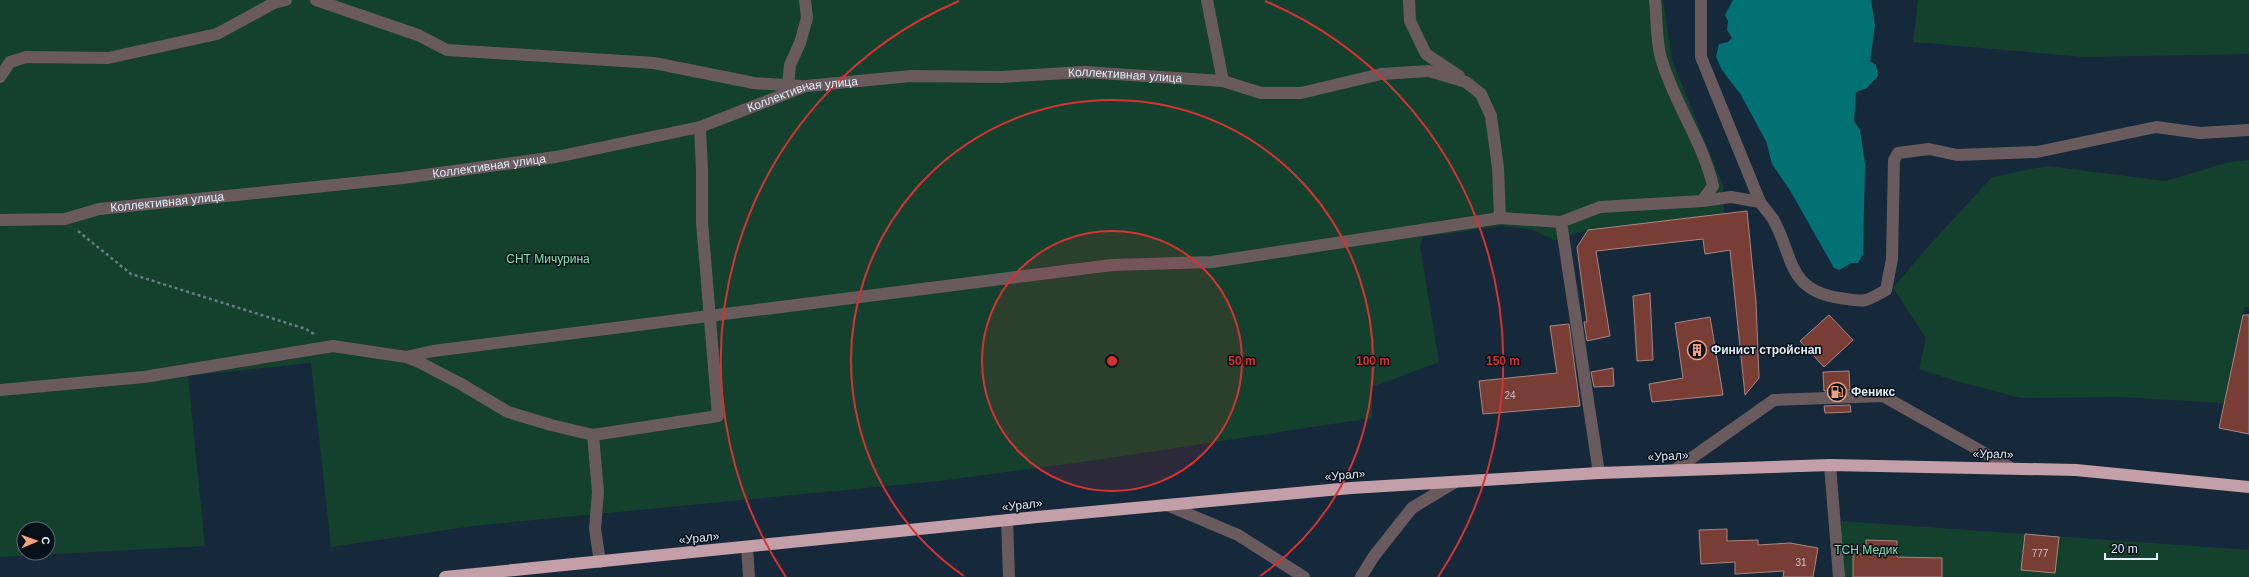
<svg xmlns="http://www.w3.org/2000/svg" width="2249" height="577" font-family="Helvetica,sans-serif">
	<rect width="100%" height="100%" fill="#15293b"/>
	<g fill="#14412d" fill-rule="evenodd">
		<path d="M 0,0 L 1663,0 L 1672,60 L 1723,186 L 1724,214 L 1588,230 L 1555,240 L 1533,230 L 1502,226 L 1423,237 L 1420,245 L 1439,362 L 1372,387 L 1372,418 L 1097,460 L 939,481 L 473,526 L 331,547 L 311,363 L 188,376 L 205,546 L 0,557 ZM 24,529 L 48,529 L 48,553 L 24,553 Z"/>
		<path d="M 1918,0 L 2249,0 L 2249,54 L 2084,57 L 1913,42 Z"/>
		<path d="M 2249,160 L 2249,307 L 2244,307 L 2224,403 L 2120,397 L 2021,398 L 1956,381 L 1919,369 L 1926,338 L 1893,288 L 1926,249 L 1992,177 L 2047,166 L 2166,181 L 2230,162 Z"/>
		<path d="M 1842,521 L 2249,550 L 2249,577 L 1834,577 Z"/>
	</g>
	<path fill="#027174" d="M 1733,0 L 1871,0 L 1875,25 L 1870,61 L 1876,65 L 1878,76 L 1867,88 L 1856,92 L 1854,121 L 1860,130 L 1865,164 L 1863,254 L 1858,263 L 1851,263 L 1839,270 L 1834,268 L 1791,192 L 1772,164 L 1766,141 L 1741,95 L 1722,70 L 1716,57 L 1719,44 L 1728,42 L 1732,38 L 1727,30 L 1728,21 L 1725,15 Z"/>
	<g fill="#783d35" stroke="#a98681">
		<path d="M 1747,211 L 1756,302 L 1759,378 L 1745,395 L 1730,250 L 1705,254 L 1703,239 L 1596,251 L 1610,336 L 1587,341 L 1584,322 L 1587,322 L 1577,247 L 1588,230 Z"/>
		<path d="M 1650,293 L 1653,360 L 1637,361 L 1633,296 Z"/>
		<path d="M 1829,315 L 1853,340 L 1824,367 L 1800,341 Z"/>
		<path d="M 2243,315 L 2249,315 L 2249,434 L 2219,428 Z"/>
		<path d="M 1710,317 L 1723,395 L 1652,402 L 1649,384 L 1683,378 L 1675,323 Z"/>
		<path d="M 1569,324 L 1580,406 L 1483,414 L 1479,381 L 1557,373 L 1550,326 Z"/>
		<path d="M 1613,368 L 1614,386 L 1594,387 L 1591,372 Z"/>
		<path d="M 1849,371 L 1850,390 L 1824,391 L 1823,372 Z"/>
		<path d="M 1850,405 L 1851,412 L 1825,413 L 1824,406 Z"/>
		<path d="M 1727,529 L 1727,541 L 1758,540 L 1758,545 L 1790,543 L 1818,548 L 1813,577 L 1783,577 L 1784,571 L 1735,574 L 1735,562 L 1701,564 L 1699,530 Z"/>
		<path d="M 2025,534 L 2059,537 L 2055,573 L 2021,570 Z"/>
		<path d="M 1866,540 L 1897,541 L 1897,557 L 1942,558 L 1942,577 L 1853,577 L 1853,554 L 1866,554 Z"/>
	</g>
	<g fill="none" stroke-linecap="round" stroke-linejoin="round">
		<path stroke="#697a89" stroke-width="2.5" stroke-dasharray="3 3" stroke-linecap="butt" d="M 78,231 L 131,274 L 306,329 L 314,334"/>
		<g stroke="#695a5e" stroke-width="12">
			<path d="M 316,0 L 418,35 L 447,50 L 654,63 L 754,83 L 801,86"/>
			<path d="M 1207,0 L 1223,81"/>
			<path d="M 1409,0 L 1410,21 L 1426,54 L 1459,76"/>
			<path d="M 1701,0 L 1701,57 L 1760,202"/>
			<path d="M 0,77 L 10,62 L 26,57 L 108,58 L 217,34 L 274,3 L 286,0"/>
			<path d="M 788,84 L 790,65 L 800,43 L 807,18 L 805,0"/>
			<path d="M 1702,201 L 1731,197 L 1760,202 C 1764,208 1769,213 1773,219 C 1794,256 1786,290 1840,298 C 1866,302 1863,303 1886,290 L 1892,259 L 1894,160 L 1898,153 L 1929,149 L 1957,155 L 2037,152 L 2156,127 L 2200,133 L 2249,130"/>
			<path id="s1" d="M 0,220 L 65,219 L 99,209 L 403,178 L 556,157 L 700,127 L 806,86 L 911,76 L 1001,77 L 1084,72 L 1223,81 L 1261,93 L 1301,93 L 1381,74 L 1429,71 L 1466,82 L 1481,94 L 1491,116 L 1498,168 L 1500,218"/>
			<path d="M 406,357 L 419,362 L 461,384 L 508,412 L 551,425 L 593,435"/>
			<path d="M 0,390 L 144,377 L 333,346 L 406,357 L 433,351 L 1112,265 L 1212,262 L 1500,218 L 1561,222"/>
			<path d="M 1830,465 L 1839,577"/>
			<path d="M 1676,469 L 1774,400 L 1883,396 L 2011,468"/>
			<path d="M 1599,473 L 1561,222 L 1600,207 L 1702,201 L 1713,186 C 1703,142 1674,103 1661,58 C 1656,41 1657,18 1655,0"/>
			<path d="M 1167,505 L 1238,535 L 1304,577"/>
			<path d="M 1007,520 L 1009,577"/>
			<path d="M 747,547 L 749,577"/>
			<path d="M 600,562 L 595,529 L 598,492 L 593,435 L 718,416 L 702,222 L 702,171 L 700,127"/>
			<path d="M 1361,577 L 1374,556 L 1412,508 L 1455,482"/>
		</g>
		<path stroke="#c3a0a9" stroke-width="12" d="M 445,577 L 1037,517 L 1351,488 L 1599,473 L 1830,465 L 2076,470 L 2249,487"/>
	</g>
	<circle cx="1112" cy="361" r="130" fill="#d73232" fill-opacity=".12"/>
	<g fill="none" stroke="#d73232" stroke-width="2">
		<circle cx="1112" cy="361" r="130"/>
		<path d="M964 576A261 261 0 1 1 1260 576"/>
		<path d="M786 577A391 391 0 0 1 959 1M1265 1A391 391 0 0 1 1438 577"/>
	</g>
	<defs>
		<g id="building-ring" transform="scale(1)"><circle r="9.5" fill="#081119" stroke="#f1a17d" stroke-width="1.5"/><path d="M-4-6H4V6H1V3H-1V6H-4ZM-2.5-4.3h1.7v1.8h-1.7ZM.8-4.3h1.7v1.8H.8ZM-2.5-1h1.7V.8h-1.7ZM.8-1h1.7V.8H.8Z" fill="#f1a17d"/></g>
		<g id="fuel-ring" transform="scale(1)"><circle r="9.5" fill="#081119" stroke="#f1a17d" stroke-width="1.5"/><path d="M-5.5-6h7V0h2V4h1.3V-2.5L3-4.5l.8-.8L6-3V5H2.5V1h-1V6h-7ZM-4.2-4.7v3.2H.2V-4.7Z" fill="#f1a17d"/></g>
	</defs>
	<g fill-rule="evenodd">
		<use href="#building-ring" x="1697" y="350"/>
		<use href="#fuel-ring" x="1837" y="392"/>
	</g>
	<g text-anchor="middle" dominant-baseline="central" stroke-width="3" stroke-linejoin="round" paint-order="stroke">
		<g font-size="10" fill="#c7c2c9">
			<text x="1510" y="395">24</text>
			<text x="2040" y="553">777</text>
			<text x="1801" y="562">31</text>
		</g>
		<g font-size="12" fill="#e1eefa" stroke="#081119">
			<text stroke="none"><textPath href="#s1" startOffset="1141">Коллективная улица</textPath></text>
			<text stroke="none"><textPath href="#s1" startOffset="816">Коллективная улица</textPath></text>
			<text stroke="none"><textPath href="#s1" startOffset="493">Коллективная улица</textPath></text>
			<text stroke="none"><textPath href="#s1" startOffset="169">Коллективная улица</textPath></text>
			<text transform="translate(1993 454) rotate(1)">«Урал»</text>
			<text transform="translate(1668 456) rotate(-3)">«Урал»</text>
			<text transform="translate(1345 475) rotate(-5)">«Урал»</text>
			<text transform="translate(1022 505) rotate(-6)">«Урал»</text>
			<text transform="translate(699 538) rotate(-6)">«Урал»</text>
		</g>
		<g font-size="12" fill="#83e3b3" stroke="#081119">
			<text x="548" y="259">СНТ Мичурина</text>
			<text x="1866" y="550">ТСН Медик</text>
		</g>
		<g font-size="12" font-weight="bold" fill="#e1eefa" stroke="#081119" text-anchor="start">
			<text x="1711" y="350">Финист стройснап</text>
			<text x="1851" y="392">Феникс</text>
		</g>
	</g>
	<circle cx="1112" cy="361" r="6" fill="#d73232" stroke="#081119" stroke-width="2"/>
	<g font-size="12" text-anchor="middle" font-weight="bold" fill="#d73232" stroke="#081119" stroke-width="3" stroke-linejoin="round" paint-order="stroke">
		<text x="1242" y="365">50 m</text>
		<text x="1373" y="365">100 m</text>
		<text x="1503" y="365">150 m</text>
	</g>
	<g transform="translate(36 541) rotate(88)"><circle r="19" fill="#081119" stroke="#5f6973"/>
	<path d="M0-3L7 15L0 10L-7 15Z" fill="#f1a17d"/>
	<text y="-6" font-size="11" font-weight="bold" text-anchor="middle" fill="#e1eefa">С</text>
	</g>
	<path d="M2105 553v6h52v-6" fill="none" stroke="#e1eefa" stroke-width="2"/>
	<text x="2111" y="553" font-size="12" fill="#e1eefa" stroke="#081119" stroke-width="3" paint-order="stroke">20 m</text>
</svg>
